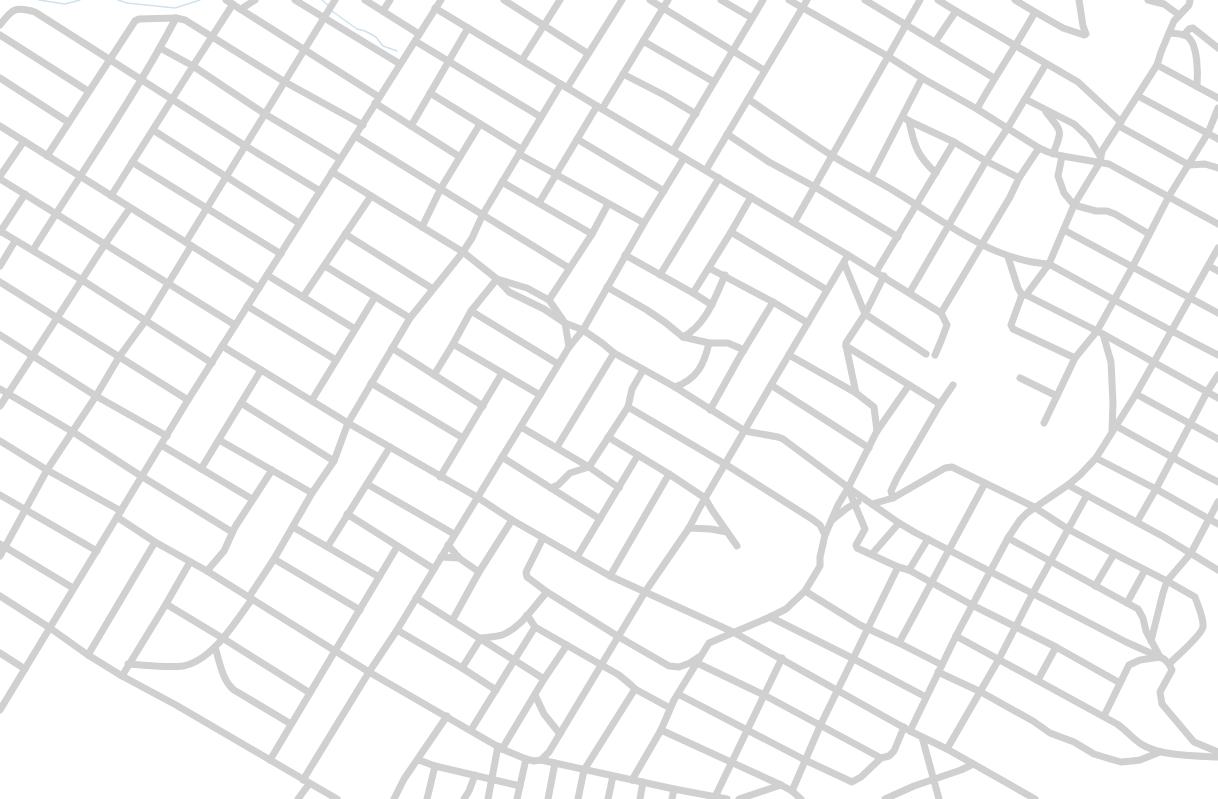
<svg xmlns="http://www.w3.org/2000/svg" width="1218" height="799" font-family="Quicksand,sans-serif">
	<rect width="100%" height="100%" fill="#fff"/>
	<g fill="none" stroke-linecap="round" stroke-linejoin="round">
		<g stroke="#cfe2ee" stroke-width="1.5">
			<path d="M 39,0 L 65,4 L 80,0"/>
			<path d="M 118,0 L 127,3 L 175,8 L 200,0"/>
			<path d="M 322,0 L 329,6"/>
			<path d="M 332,11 L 357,29 L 365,31 L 376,37 L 383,46 L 397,51"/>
		</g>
		<g stroke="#d0d0d0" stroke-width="7">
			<path d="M 226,0 L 379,97"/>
			<path d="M 295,0 L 400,64"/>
			<path d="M 365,0 L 419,34"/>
			<path d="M 504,0 L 587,53"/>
			<path d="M 650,0 L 764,70"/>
			<path d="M 721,0 L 752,18"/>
			<path d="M 789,0 L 889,57 L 922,78 L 977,109 L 1039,148 L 1048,152 L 1062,156 L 1109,164 L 1218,224"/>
			<path d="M 865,0 L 994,78"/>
			<path d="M 938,0 L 956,11 L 1078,82 L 1121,122"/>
			<path d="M 1148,0 L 1164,4 L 1179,15"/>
			<path d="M 435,8 L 602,109 L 848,255 L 941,313 L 947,325 L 941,341 L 935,355"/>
			<path d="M 241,9 L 255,0"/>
			<path d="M 383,11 L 390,0"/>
			<path d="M 1035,12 L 1063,28 L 1084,35 L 1086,34 L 1083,26 L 1079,0"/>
			<path d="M 0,25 C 12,9 15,6 35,12 L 244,145 L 320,191"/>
			<path d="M 1169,33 C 1176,34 1183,33 1188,37 C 1198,45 1198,74 1197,86"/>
			<path d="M 0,35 L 88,91"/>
			<path d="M 1184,35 L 1189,29 L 1193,28 L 1218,48"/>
			<path d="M 415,41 L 541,117"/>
			<path d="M 643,41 L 714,82"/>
			<path d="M 935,42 L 956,11"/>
			<path d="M 160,48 L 193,66 L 265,114 L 340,159"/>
			<path d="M 522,60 L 560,0"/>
			<path d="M 1157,65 L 1161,52 L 1174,21 L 1189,5 L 1190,0"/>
			<path d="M 623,74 L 664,95 L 696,114"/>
			<path d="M 0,78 L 68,122"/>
			<path d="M 567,88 L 622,0"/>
			<path d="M 430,93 L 521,149"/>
			<path d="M 1138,96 L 1218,139"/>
			<path d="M 748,99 C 775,117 803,137 831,155 C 853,169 877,180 899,194 C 945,222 993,261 1049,264 C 1105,295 1161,326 1218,355"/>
			<path d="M 1025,99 L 1074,124 L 1089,138 L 1100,156"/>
			<path d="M 375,103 L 460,157"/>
			<path d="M 602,109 L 668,0"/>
			<path d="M 977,109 C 995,76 1017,45 1035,12 L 1015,0"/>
			<path d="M 1046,112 C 1062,132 1063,129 1053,154"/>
			<path d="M 903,117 L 909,121 L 954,142 L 986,161 L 1019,178"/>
			<path d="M 909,121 C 914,145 917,156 936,173"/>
			<path d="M 0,126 L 259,288"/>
			<path d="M 411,126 L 468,28"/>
			<path d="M 1119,126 L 1189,165 L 1205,164 L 1218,168"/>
			<path d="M 153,130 L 299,223"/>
			<path d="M 727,134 L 769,162 L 815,187 L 898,237"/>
			<path d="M 355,136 L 569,268"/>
			<path d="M 577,139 L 664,191"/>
			<path d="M 673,151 L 763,0"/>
			<path d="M 519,154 L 644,223"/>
			<path d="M 47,156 L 135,21 L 139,19 L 176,18 L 185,20 L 285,82 L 363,125"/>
			<path d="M 1062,156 L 1058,176 L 1064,193 L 1074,205 L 1096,211 L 1107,211 L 1115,214 L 1149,234"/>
			<path d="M 132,162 L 281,254"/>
			<path d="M 706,170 L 807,0"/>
			<path d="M 332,172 L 463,252 L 497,279 L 509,292 L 544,309 L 565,323 L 583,330 L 602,343 L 614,353 L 675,387 L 745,431 L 778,437 L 783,439 L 853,491 L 899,523 L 916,533 L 1126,642 L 1164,659 L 1169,664 L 1172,670 L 1160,692 L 1162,704 L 1194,742 L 1218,752"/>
			<path d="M 0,176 L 24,141"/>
			<path d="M 871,177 L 922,78"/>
			<path d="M 0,179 L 235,325"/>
			<path d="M 502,182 L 592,234"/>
			<path d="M 111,196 L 193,66 L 233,4"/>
			<path d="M 539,203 L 597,106"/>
			<path d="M 794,223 L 920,0"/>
			<path d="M 422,227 L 441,188 L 480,124"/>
			<path d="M 1064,230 L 1218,313"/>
			<path d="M 0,231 L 82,280 L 212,363"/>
			<path d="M 0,232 L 25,194"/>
			<path d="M 731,232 L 827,290"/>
			<path d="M 345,234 L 433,289"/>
			<path d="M 186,242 L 335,0"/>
			<path d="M 33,250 C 81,173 134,98 176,18"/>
			<path d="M 625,255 L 693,293 L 712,305"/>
			<path d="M 1008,257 L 1018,288 L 1022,295 L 1026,295 L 1103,334 L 1218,398"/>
			<path d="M 844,263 L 865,314 L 926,354"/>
			<path d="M 0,266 L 15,241"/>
			<path d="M 325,266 L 410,318"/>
			<path d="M 1209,266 L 1218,271"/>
			<path d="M 709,268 L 773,302 L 808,323"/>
			<path d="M 876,272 L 954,142"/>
			<path d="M 267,275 L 355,329"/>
			<path d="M 660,275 L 719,178"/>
			<path d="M 0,282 L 188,400"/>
			<path d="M 607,287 L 647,310 L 666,323 L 683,337 L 709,343 L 728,343 L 744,350"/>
			<path d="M 910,292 L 986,161 L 1007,129 L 1046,64"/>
			<path d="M 693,293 L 731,232 L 751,197"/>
			<path d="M 1022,295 L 1011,325 L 1013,329 L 1075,358"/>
			<path d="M 1026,295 L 1049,264 L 1074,205 L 1100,162 L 1102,151 L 1157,65 L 1218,98"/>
			<path d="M 303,297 L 371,196"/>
			<path d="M 549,300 L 592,234 L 608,204"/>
			<path d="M 247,306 L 336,360"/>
			<path d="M 471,311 L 558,364"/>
			<path d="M 941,313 L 1010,197 L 1019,178 L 1039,148"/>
			<path d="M 1103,334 L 1111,362 L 1113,403 L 1112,430"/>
			<path d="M 0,335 L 96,396 L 167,436"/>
			<path d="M 683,337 C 706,325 715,298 725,275"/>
			<path d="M 453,344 L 471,311 L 497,279 L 527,288 L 549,300 L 565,323 L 569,347"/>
			<path d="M 222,346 L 348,423 L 477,497 L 512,520 L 610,576 L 733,632 L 910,731 L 947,749 L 1035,799"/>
			<path d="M 846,346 L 940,404"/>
			<path d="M 392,348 L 483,406"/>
			<path d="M 789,355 L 856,393 L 874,407 L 877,431"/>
			<path d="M 434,375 L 453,344 L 540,395"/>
			<path d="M 1020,378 L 1057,396"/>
			<path d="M 371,383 L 463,438"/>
			<path d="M 771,385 L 869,448"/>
			<path d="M 675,387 C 697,379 704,365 709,343"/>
			<path d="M 0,389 L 73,432 L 141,476 L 232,532"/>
			<path d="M 856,393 L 846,346 L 846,343 L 865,314 L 884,276"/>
			<path d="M 1136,394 L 1218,439"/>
			<path d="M 312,400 L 375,297"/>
			<path d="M 241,403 L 334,461"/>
			<path d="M 0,406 L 105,244 L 130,208"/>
			<path d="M 628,407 L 725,464 L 812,519 L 820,525 L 825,535"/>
			<path d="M 710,410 L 739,358 L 773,302"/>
			<path d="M 1044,423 L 1075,358 L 1097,331 L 1133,266 L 1169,196 L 1208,133 L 1218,108"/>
			<path d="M 1116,426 L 1197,471 L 1218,482"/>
			<path d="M 521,427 L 589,467 L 619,488"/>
			<path d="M 608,437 L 669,474 L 705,498 L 712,510 L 737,546"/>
			<path d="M 219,440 L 312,493"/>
			<path d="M 0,441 L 47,470 L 121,511"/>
			<path d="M 161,445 L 252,499"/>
			<path d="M 557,447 L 614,353"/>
			<path d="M 502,457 L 600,519"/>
			<path d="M 1096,458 L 1156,489 L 1218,524"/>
			<path d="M 201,469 L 261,370"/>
			<path d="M 440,477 L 502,373"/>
			<path d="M 367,484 L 454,534"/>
			<path d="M 1068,485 L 1164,537 L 1218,570"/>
			<path d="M 551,488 L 558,485 L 570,473 L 589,467 L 628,407 L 632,389 L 643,370"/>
			<path d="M 848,488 L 865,529 L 856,545 L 857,548 L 898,567 L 909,570 L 972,605 L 1056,647 L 1120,683"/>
			<path d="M 0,495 L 97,551"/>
			<path d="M 893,498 L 891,491 L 897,478 L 940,404 L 953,385"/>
			<path d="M 872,504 L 893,498 L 945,468 L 952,467 L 1034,507 L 1068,529 L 1124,559 L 1167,581 L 1195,597 C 1198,606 1204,618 1203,627 C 1201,636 1176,657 1169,664"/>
			<path d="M 347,514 L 434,569"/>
			<path d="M 117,517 L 155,542 L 207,571 L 369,672 L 502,749 L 526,759 L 534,761 L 541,760 L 549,752 L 645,592 L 689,528 L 700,507 L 771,385 L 848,255"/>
			<path d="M 832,520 L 847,508 L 858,502"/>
			<path d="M 1137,522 L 1156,489 L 1207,392 L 1218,375"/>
			<path d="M 293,527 L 379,577"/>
			<path d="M 689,528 L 711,529 L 727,532"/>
			<path d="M 543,538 L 526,572 L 527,577 L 547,592 L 619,637 L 669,666 L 679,667 L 690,663 L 699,657"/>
			<path d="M 1008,538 L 1138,609 L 1143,618 L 1146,631 L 1160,657"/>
			<path d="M 0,544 L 73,588"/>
			<path d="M 448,545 L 459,558 L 479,572"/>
			<path d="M 328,546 L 390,447"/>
			<path d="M 872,554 L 899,523"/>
			<path d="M 0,556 L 47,470 L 96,396 L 119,357 L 146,320 L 191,246"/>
			<path d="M 441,557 L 459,558"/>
			<path d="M 577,557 L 638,455"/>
			<path d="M 274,559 L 360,610"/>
			<path d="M 909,570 L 928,539"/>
			<path d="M 207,571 L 224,551 L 235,527 L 272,470"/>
			<path d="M 610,576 L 669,474"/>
			<path d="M 1095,586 L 1114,554"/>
			<path d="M 805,591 L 860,625 L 899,643 L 942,665"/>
			<path d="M 0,596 L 50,628 L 88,655 L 122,676 L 176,705 L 337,799"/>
			<path d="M 249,597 L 274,559 L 312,493 L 334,461 L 348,423 L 410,318 L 463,252 L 472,238 L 483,214 L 561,84"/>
			<path d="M 416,598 L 544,679"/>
			<path d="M 1127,603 L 1145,570"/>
			<path d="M 166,604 L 224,639 L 310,693"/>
			<path d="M 527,615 L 535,627 L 619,675 L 631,685 L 635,689 L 670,708"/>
			<path d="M 770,617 L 852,658 L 926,697"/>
			<path d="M 452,621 L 479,572 L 512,520"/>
			<path d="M 397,630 L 462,668 L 496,690"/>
			<path d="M 956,636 L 1117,724 C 1126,730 1132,738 1141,744 C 1159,756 1196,756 1218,757"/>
			<path d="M 1151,641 L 1163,593 L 1167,581 L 1191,553 L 1218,502"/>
			<path d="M 899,643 L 985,483"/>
			<path d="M 215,647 C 220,663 222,680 234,690 L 291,724"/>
			<path d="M 0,653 L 25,669"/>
			<path d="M 88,655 L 155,542"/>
			<path d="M 697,663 L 764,695 L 881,758"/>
			<path d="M 128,664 C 146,665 166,668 183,666 C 212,661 236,621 252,599"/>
			<path d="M 462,668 L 481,638 C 488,637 496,637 502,635 C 521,628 534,606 547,592"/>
			<path d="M 938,672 L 981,692 L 1033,721 L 1050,733 L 1074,742 L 1094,754 L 1107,758 L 1121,762 L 1132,761 L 1140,760 L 1160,752"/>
			<path d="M 122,676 L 166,604 L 190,562"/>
			<path d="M 1038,680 L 1056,647"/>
			<path d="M 678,694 L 805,760 L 852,782 L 861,777 L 881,758 L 889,756 L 894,751 L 904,727"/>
			<path d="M 535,695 L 544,714 L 560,734"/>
			<path d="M 0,710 L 188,400 L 441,0"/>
			<path d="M 1104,716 L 1129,665 L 1140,660 L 1160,657"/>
			<path d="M 471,730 L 535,627"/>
			<path d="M 661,730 L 781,785 L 792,791 L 801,799"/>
			<path d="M 910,731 L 956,636 L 1008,538 L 1020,520 L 1027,513 L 1068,485 L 1080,475 L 1096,458 L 1136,394 L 1218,248"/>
			<path d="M 922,737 L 939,799"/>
			<path d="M 502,749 L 544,679 L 567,645"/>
			<path d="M 947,749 L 999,659 L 1033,593 L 1087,495"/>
			<path d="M 270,760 L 397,547"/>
			<path d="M 419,760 L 435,766 L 520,786"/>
			<path d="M 541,760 L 674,789 L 727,799"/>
			<path d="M 303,780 L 369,672 L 397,630 L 569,347 L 583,330 L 644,223 L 684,158"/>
			<path d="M 632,780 L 661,730 L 674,700 L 709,643 L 770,617 L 786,609 L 805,591 L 820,566 L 820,557 L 825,535 L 838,505 L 848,488 L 877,431 L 909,385"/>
			<path d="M 792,791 L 820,726 L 898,567"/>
			<path d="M 298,799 L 309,784"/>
			<path d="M 394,799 L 404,779 L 447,716"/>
			<path d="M 427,799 L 435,766"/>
			<path d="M 464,799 L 469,791 L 475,775"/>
			<path d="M 488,799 L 498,746"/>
			<path d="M 517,799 L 526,759"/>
			<path d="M 548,799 L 555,763"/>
			<path d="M 578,799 L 584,770 L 635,689"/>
			<path d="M 608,799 L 613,776"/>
			<path d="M 640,799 L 643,782"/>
			<path d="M 672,799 L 674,789"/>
			<path d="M 714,799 L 782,658"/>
			<path d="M 739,799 L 781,785"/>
			<path d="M 885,799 L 914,786 L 961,770 L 973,764"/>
		</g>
	</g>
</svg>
